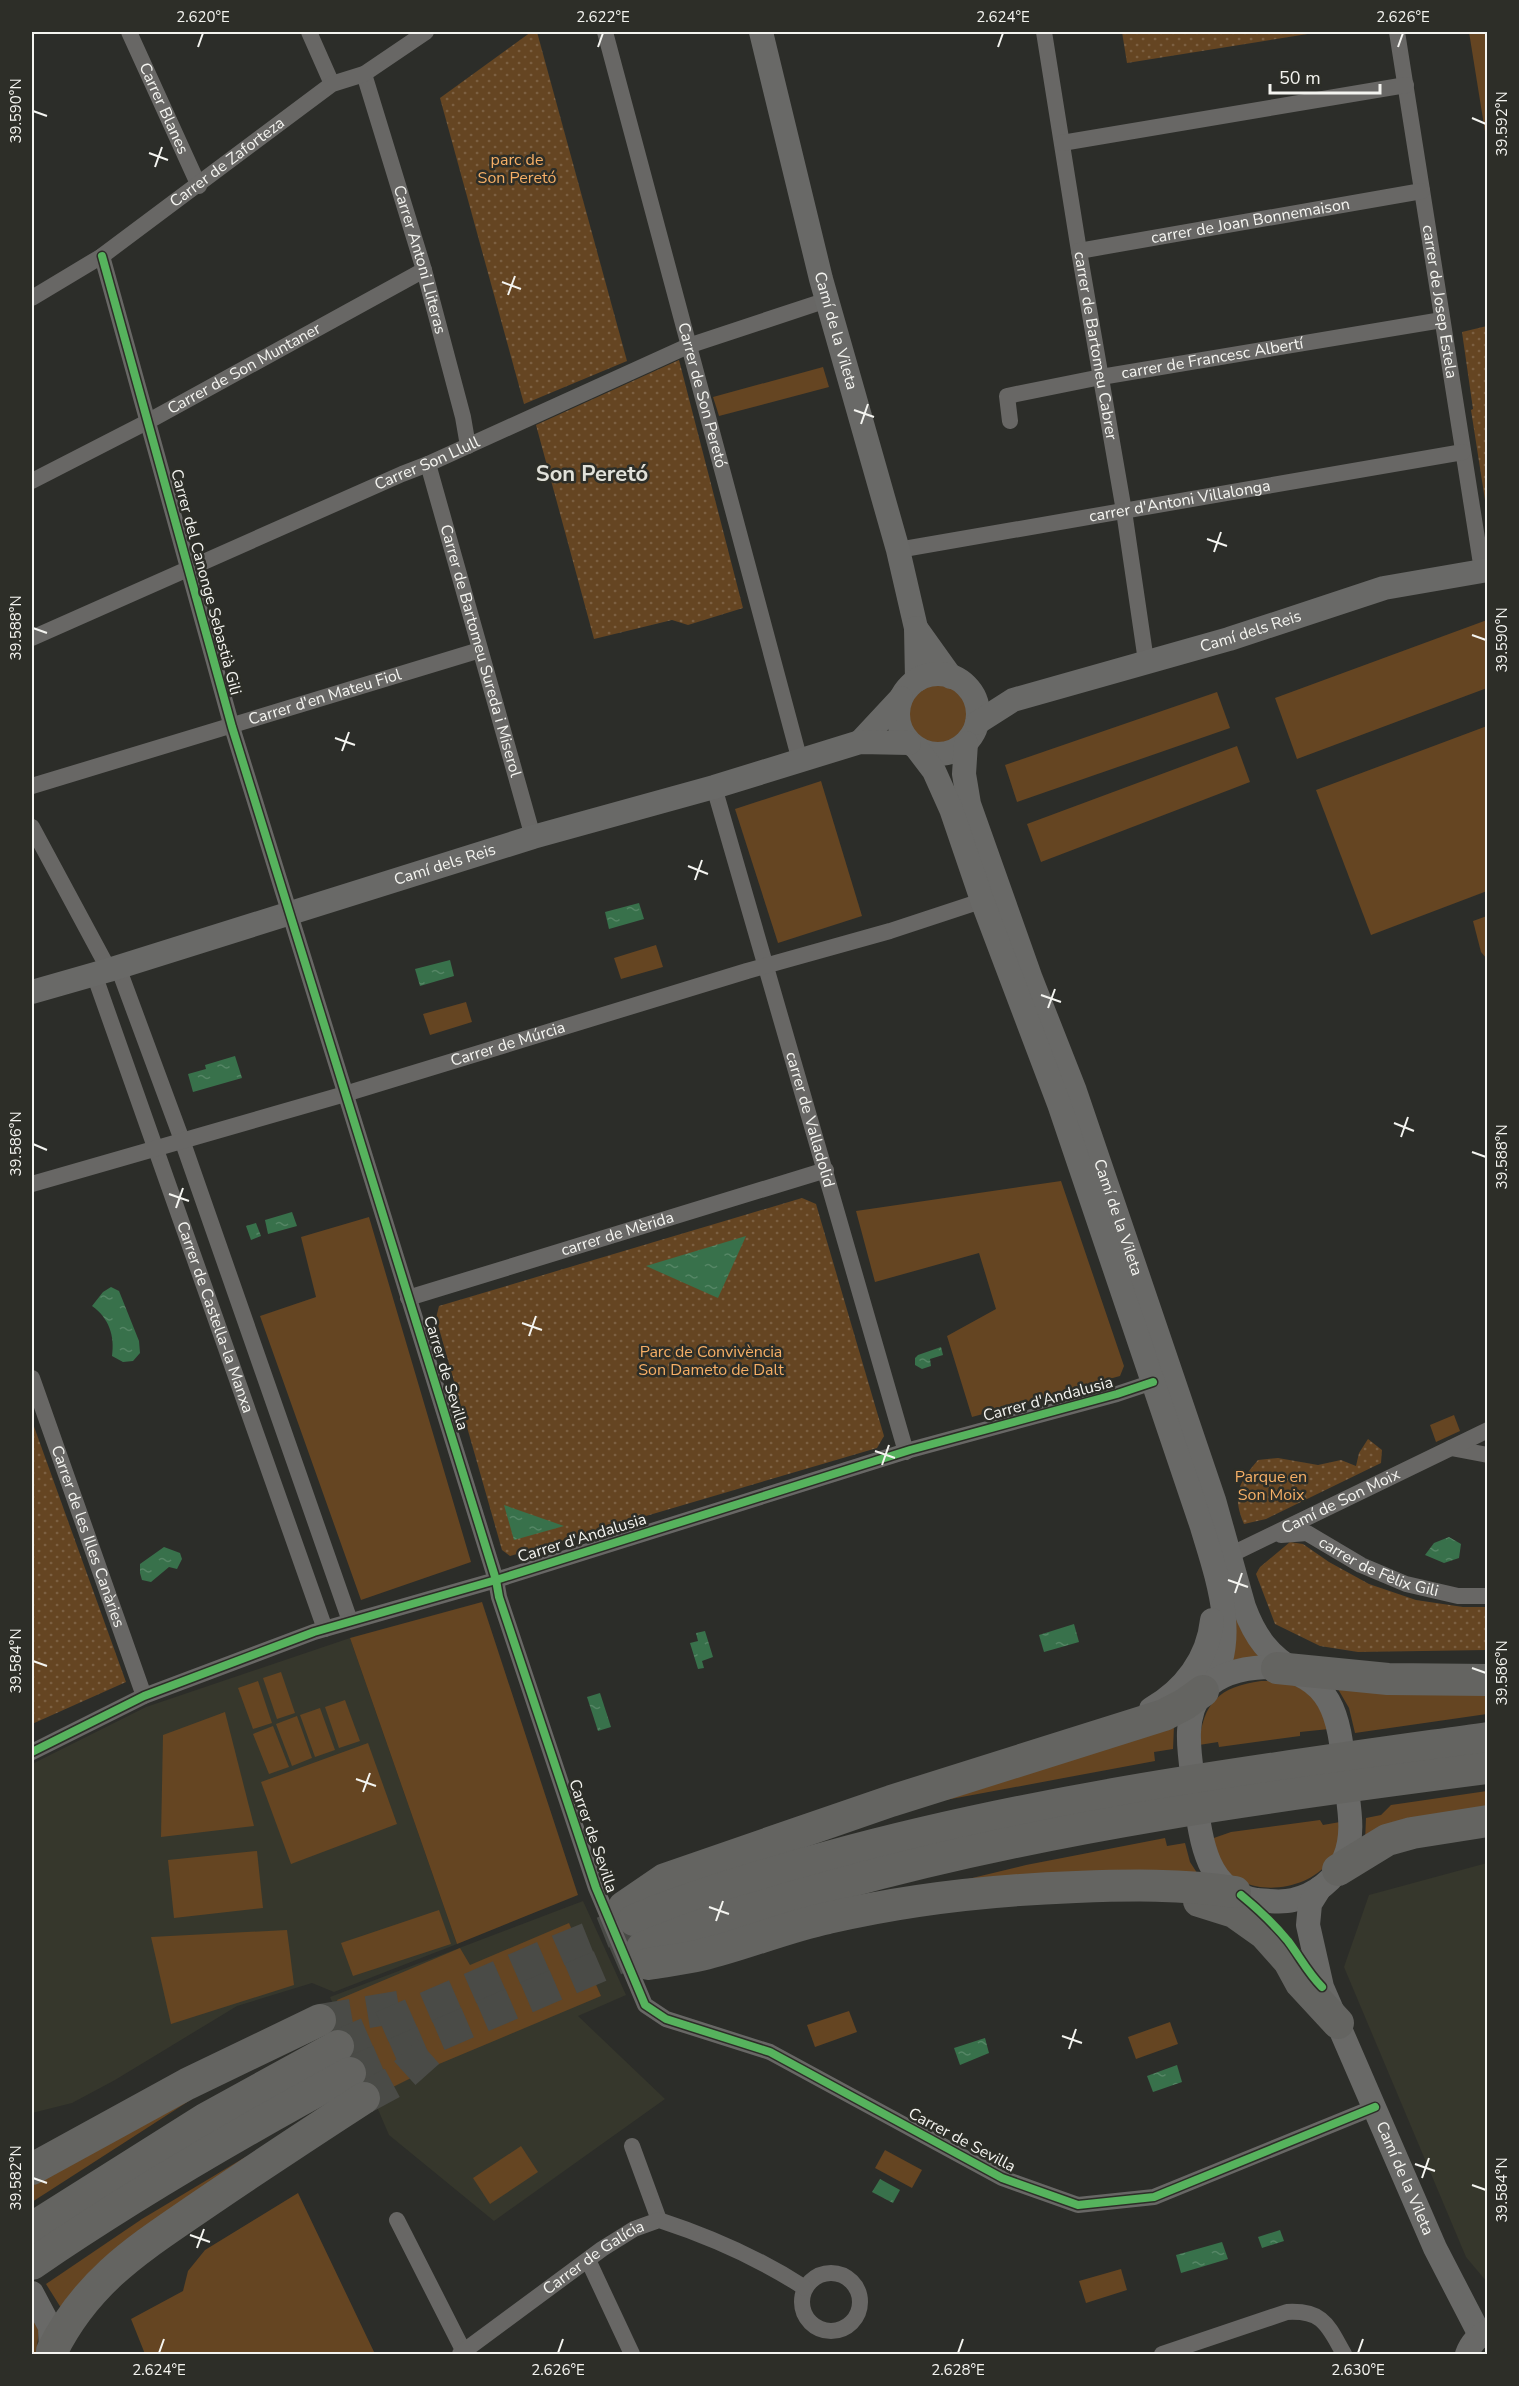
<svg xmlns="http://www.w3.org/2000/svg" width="1519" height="2386" font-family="'Nunito Sans',sans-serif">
	<defs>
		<pattern id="park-dots" width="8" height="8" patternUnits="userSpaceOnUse" patternTransform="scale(1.5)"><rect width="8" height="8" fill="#654522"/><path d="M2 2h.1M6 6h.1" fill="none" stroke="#7c6042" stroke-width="1.8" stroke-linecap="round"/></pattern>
		<pattern id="water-ripples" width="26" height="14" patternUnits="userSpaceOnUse" patternTransform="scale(1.5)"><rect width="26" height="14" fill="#38714b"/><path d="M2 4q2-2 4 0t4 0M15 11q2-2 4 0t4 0" fill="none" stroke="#558665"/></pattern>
	</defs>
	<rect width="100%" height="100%" fill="#2c2d29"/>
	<g fill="#36372c">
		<path d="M 350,1638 L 457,1944 L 334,1992 L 312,1983 L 237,2006 L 115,2080 L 72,2103 L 32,2113 L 32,1764 L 146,1707 Z"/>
		<path d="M 1487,1863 L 1488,1863 L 1487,2282 L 1466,2257 L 1344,1967 L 1369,1895 Z"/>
		<path d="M 583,1901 L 626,1995 L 578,2016 L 665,2099 L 494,2221 L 389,2135 L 330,1997 Z"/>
	</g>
	<g fill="#654522">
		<path d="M 1469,32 L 1487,32 L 1487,144 Z"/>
		<path d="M 823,367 L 829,387 L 719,416 L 713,397 Z"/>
		<path d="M 1487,620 L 1487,688 L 1297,759 L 1275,698 Z"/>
		<circle cx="939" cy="713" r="32"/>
		<path d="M 1217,692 L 1230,728 L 1017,802 L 1005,765 Z"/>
		<path d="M 1487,726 L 1487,891 L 1371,935 L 1316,790 Z"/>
		<path d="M 1237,746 L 1250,782 L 1041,862 L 1027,824 Z"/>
		<path d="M 821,781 L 862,916 L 778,943 L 735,809 Z"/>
		<path d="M 1487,916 L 1488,916 L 1487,959 L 1481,952 L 1473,921 Z"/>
		<path d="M 656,945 L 663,967 L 621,979 L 614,958 Z"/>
		<path d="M 466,1002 L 472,1022 L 430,1035 L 423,1014 Z"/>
		<path d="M 1061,1181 L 1124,1366 L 1120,1376 L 972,1417 L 947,1336 L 996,1309 L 979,1253 L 875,1282 L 856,1211 Z"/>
		<path d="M 369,1217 L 471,1562 L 361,1600 L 260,1316 L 316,1297 L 301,1237 Z"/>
		<path d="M 1454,1415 L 1460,1431 L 1436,1442 L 1430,1425 Z"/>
		<path d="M 1206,1514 L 1264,1662 L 1225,1668 Z"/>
		<path d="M 482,1602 L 578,1895 L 457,1944 L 350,1638 Z"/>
		<path d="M 281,1672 L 295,1713 L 277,1719 L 263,1678 Z"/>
		<path d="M 258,1681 L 272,1723 L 253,1729 L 238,1688 Z"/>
		<path d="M 1261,1681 C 1283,1680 1304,1685 1318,1703 C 1323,1710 1326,1721 1329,1729 L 1300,1732 L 1300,1736 L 1219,1747 L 1218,1742 L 1199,1745 C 1203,1702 1219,1687 1261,1681 Z"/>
		<path d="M 1338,1689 L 1487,1690 L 1487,1714 L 1355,1733 L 1349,1708 Z"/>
		<path d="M 345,1700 L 360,1741 L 339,1748 L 325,1707 Z"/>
		<path d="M 320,1708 L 335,1750 L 315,1757 L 300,1715 Z"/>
		<path d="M 225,1712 L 254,1826 L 161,1837 L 163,1735 Z"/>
		<path d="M 297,1716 L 312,1758 L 292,1766 L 276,1724 Z"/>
		<path d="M 273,1726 L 289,1767 L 269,1774 L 253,1734 Z"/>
		<path d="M 1174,1726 L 1173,1749 L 1154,1752 L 1155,1761 L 908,1807 Z"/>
		<path d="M 368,1743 L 397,1824 L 291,1864 L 261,1782 Z"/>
		<path d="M 1487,1791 L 1487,1813 L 1365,1842 L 1366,1818 L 1381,1815 L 1391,1805 Z"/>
		<path d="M 1320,1820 L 1323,1825 L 1340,1822 C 1340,1836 1338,1850 1329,1862 C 1306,1892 1245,1899 1222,1865 C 1217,1858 1214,1847 1211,1839 L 1231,1832 Z"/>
		<path d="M 1165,1838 L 1167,1846 L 1185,1843 L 1190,1862 L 1201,1879 L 914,1892 L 1026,1865 Z"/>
		<path d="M 257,1851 L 263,1908 L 174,1918 L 168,1860 Z"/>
		<path d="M 439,1910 L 451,1944 L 353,1976 L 341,1943 Z"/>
		<path d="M 569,1923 L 601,1996 L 439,2064 L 377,2095 L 337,2000 L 460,1948 L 470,1965 Z"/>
		<path d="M 287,1930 L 294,1985 L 171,2024 L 151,1937 Z"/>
		<path d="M 849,2011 L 857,2032 L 815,2047 L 807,2025 Z"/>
		<path d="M 1170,2022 L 1178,2044 L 1136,2059 L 1128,2037 Z"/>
		<path d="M 192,2099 L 32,2202 L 32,2181 Z"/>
		<path d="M 521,2146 L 538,2172 L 490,2204 L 473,2178 Z"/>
		<path d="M 885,2150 L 922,2170 L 912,2188 L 875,2168 Z"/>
		<path d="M 247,2156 L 63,2311 L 46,2284 L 142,2219 Z"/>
		<path d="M 298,2193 L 375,2354 L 145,2354 L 131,2319 L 183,2291 L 188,2271 L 205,2250 Z"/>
		<path d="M 1121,2269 L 1127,2290 L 1086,2303 L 1079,2281 Z"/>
		<path d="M 32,2311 L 39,2331 L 36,2354 L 32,2354 Z"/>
	</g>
	<g fill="url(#park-dots)">
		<path d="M 531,32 L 537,32 L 627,361 L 524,404 L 440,98 Z"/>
		<path d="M 1122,32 L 1320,32 L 1127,63 Z"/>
		<path d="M 1487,326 L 1488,326 L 1487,513 L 1471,410 L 1473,409 L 1462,332 Z"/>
		<path d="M 679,360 L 743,608 L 688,625 L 672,620 L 594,639 L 536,425 Z"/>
		<path d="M 802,1198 L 816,1204 L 884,1436 L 877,1448 L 510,1556 L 502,1550 L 436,1318 L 439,1306 Z"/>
		<path d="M 32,1421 L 126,1682 L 32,1724 Z"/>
		<path d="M 1368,1439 L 1382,1450 L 1381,1463 L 1266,1519 L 1244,1524 C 1232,1496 1238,1483 1258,1460 L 1278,1458 L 1318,1465 L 1341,1460 L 1356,1466 L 1359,1453 Z"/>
		<path d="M 1290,1542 L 1303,1544 L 1329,1562 L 1369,1584 L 1416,1600 L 1463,1607 L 1487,1607 L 1487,1650 L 1358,1652 L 1320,1646 L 1275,1624 L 1256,1574 L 1260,1567 Z"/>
	</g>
	<g fill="url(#water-ripples)">
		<path d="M 639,903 L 644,919 L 609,929 L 605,912 Z"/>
		<path d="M 450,960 L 454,976 L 420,986 L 415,969 Z"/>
		<path d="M 235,1056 L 242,1078 L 193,1092 L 188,1074 L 206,1069 L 205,1065 Z"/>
		<path d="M 292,1212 L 297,1226 L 268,1234 L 265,1220 Z"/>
		<path d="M 256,1223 L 261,1236 L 251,1240 L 246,1226 Z"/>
		<path d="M 746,1236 L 718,1298 L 646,1266 Z"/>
		<path d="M 111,1287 L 119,1291 L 139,1341 L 140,1353 L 133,1361 L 123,1362 L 112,1356 C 115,1336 109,1318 92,1306 L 103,1292 Z"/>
		<path d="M 941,1347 L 943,1355 L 930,1359 L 931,1366 L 922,1369 L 915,1365 L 915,1358 L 918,1355 Z"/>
		<path d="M 504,1505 L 564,1526 L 514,1540 Z"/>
		<path d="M 1449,1537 L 1461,1544 L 1459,1558 L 1444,1563 L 1425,1555 L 1434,1543 Z"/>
		<path d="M 164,1547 L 180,1553 L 182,1559 L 177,1569 L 169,1567 L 151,1582 L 142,1580 L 140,1573 L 140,1564 Z"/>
		<path d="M 1074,1624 L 1079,1642 L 1044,1652 L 1039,1635 Z"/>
		<path d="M 705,1631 L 713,1657 L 702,1661 L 704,1668 L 698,1669 L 690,1643 L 698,1641 L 696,1633 Z"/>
		<path d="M 600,1693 L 611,1727 L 598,1731 L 587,1697 Z"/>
		<path d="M 985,2038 L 989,2053 L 960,2065 L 954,2048 Z"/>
		<path d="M 1177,2065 L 1182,2082 L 1153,2092 L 1147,2076 Z"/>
		<path d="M 880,2179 L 900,2190 L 893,2203 L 872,2192 Z"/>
		<path d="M 1280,2230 L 1284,2241 L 1262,2248 L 1258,2237 Z"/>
		<path d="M 1222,2242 L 1228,2259 L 1181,2273 L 1176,2255 Z"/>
	</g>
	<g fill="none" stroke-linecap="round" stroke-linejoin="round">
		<g stroke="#4a4b47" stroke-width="32" stroke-dasharray="32 16" stroke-linecap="butt">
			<path d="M 320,2020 L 404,2006"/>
			<path d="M 338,2046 L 559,1950 L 634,1920"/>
			<path d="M 350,2073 L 642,1948"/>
			<path d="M 364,2098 L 396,2081 L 435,2046"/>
		</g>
		<g stroke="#686765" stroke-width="16">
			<path id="s1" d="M 129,32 L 199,186"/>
			<path d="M 309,32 L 332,84"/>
			<path id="s2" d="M 605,32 L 800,761"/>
			<path id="s3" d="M 1044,32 L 1079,251 L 1124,511 L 1146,661"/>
			<path id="s4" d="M 1397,32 L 1482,570"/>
			<path id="s5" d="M 364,74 L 424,270 L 463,417 L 468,446"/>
			<path d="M 1062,143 L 1406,85"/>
			<path id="s6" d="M 1079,251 L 1422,191"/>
			<path d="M 102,256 L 232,727 L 496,1580 L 499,1597 L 596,1888 L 645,2005 L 666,2019 L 770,2052 L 1002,2178 L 1078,2205 L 1154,2197 L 1375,2107"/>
			<path id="s7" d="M 32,298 L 102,256 L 332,84 L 364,74 L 426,32"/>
			<path id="s8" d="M 1010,421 L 1007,396 L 1101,377 L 1442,320"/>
			<path id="s9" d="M 428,464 L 533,837"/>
			<path id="s10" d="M 32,481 L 147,422 L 424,270"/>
			<path id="s11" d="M 898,550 L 1463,452"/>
			<path id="s12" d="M 32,638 L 402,474 L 428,464 L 688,346 L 827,300"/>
			<path id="s13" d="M 32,786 L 480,650"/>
			<path id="s14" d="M 714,787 L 906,1452"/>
			<path d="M 32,827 L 109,970"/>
			<path d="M 118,967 L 182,1140 L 350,1621"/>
			<path id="s15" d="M 94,974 L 325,1629"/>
			<path id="s16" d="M 32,1184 L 345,1094 L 747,971 L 890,931 L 972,904 L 983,903"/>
			<path id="s17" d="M 408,1298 L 826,1170"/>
			<path id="s18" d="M 32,1378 L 144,1696"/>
			<path d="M 1451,1448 L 1488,1455"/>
			<path id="s19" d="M 1281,1535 L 1307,1533 L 1361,1565 L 1406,1584 L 1458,1596 L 1488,1596"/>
			<path id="s20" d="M 1230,1555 L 1488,1430"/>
			<path d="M 32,1752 L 144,1696 L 314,1632 L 496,1580 L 910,1450 L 1117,1394 L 1153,1382"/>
			<path d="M 632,2146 L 659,2220"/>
			<path d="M 397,2220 L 465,2354"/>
			<path d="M 588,2260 L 632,2354"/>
			<circle cx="831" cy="2302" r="29"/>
			<path id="s21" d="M 460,2354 L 602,2249 L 634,2229 L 659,2220 C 711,2237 759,2258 805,2288"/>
			<path d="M 1162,2354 L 1287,2312 C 1324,2310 1328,2326 1344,2354"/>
		</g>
		<g stroke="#696967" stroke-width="24">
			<path id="s22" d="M 761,32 L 821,279 L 898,550 L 916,628 L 917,680"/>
			<path d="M 916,628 L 951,677"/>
			<circle cx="938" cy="714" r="40"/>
			<path id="s23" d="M 977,723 L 1013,700 L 1229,639 L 1384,588 L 1488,570"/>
			<path d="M 860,742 L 901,698"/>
			<path id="s24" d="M 966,743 L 964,774 L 969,804 L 1031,979 L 1075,1091 L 1214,1500 L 1244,1607 C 1255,1637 1269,1656 1297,1672"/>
			<path d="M 918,750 L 934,771 L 951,809 L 983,903 L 1059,1104 L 1202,1527 C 1216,1574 1241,1641 1209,1686"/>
			<path id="s25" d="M 32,992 L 109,970 L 533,837 L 714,787 L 860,742 L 909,743"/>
			<path d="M 1266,1667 C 1339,1674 1339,1724 1346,1783 C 1349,1808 1355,1835 1344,1859 C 1335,1880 1315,1895 1293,1900 C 1281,1903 1269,1901 1257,1900 C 1202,1892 1200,1830 1194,1787 C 1190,1756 1181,1716 1204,1690 C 1219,1673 1245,1668 1266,1667 Z"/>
			<path d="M 1151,1709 C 1184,1690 1208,1659 1212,1620"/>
			<path id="s26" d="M 1320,1888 L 1310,1904 L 1308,1925 L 1322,1987 L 1435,2248 L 1480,2335"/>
			<path d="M 32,2293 L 50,2327 L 51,2354"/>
			<path d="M 1467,2354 C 1471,2343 1477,2337 1488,2331"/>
		</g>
		<g stroke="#646461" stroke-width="32">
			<path d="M 1277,1668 L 1388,1679 L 1488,1680"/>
			<path d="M 1338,1870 L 1387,1840 L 1412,1833 L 1488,1821"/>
			<path d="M 1199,1901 L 1234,1912 L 1265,1934 L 1289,1961 L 1301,1983 L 1338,2023"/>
			<path d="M 624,1907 L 665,1879 L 891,1801 L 1164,1715 L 1185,1704 L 1203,1691"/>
			<path d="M 634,1920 C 698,1894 765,1874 832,1856 C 1047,1797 1267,1769 1488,1738"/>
			<path d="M 642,1948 C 705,1921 771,1903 836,1885 C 1049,1826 1269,1796 1488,1768"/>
			<path d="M 648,1964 C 666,1961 684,1959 701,1955 C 744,1945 785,1927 828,1918 C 909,1899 993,1890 1076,1887 C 1129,1885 1182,1884 1235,1892"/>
			<path d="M 32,2169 L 187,2084 L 320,2020"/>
			<path d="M 32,2228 L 205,2119 L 338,2046"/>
			<path d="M 32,2264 C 134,2194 241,2132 350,2073"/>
			<path d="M 52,2351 C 88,2279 140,2248 204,2204 C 257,2168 310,2133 364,2098"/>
		</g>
		<g stroke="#2d2e28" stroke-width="11">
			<g id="cycleway">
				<path d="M 102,256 L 232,727 L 496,1580 L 499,1597 L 596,1888 L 645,2005 L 666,2019 L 770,2052 L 1002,2178 L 1078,2205 L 1154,2197 L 1375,2107"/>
				<path d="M 32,1752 L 144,1696 L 314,1632 L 496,1580 L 910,1450 L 1117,1394 L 1153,1382"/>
				<path d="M 1241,1895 C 1258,1909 1274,1924 1288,1941 C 1300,1957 1308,1973 1322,1987"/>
			</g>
		</g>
		<use href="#cycleway" stroke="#56b35d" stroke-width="8"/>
	</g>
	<path fill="none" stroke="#f4f4f0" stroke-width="2" d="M 198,47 L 203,33M 598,47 L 603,33M 998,47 L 1003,33M 1398,47 L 1403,33M 33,111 L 47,116M 1472,118 L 1486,124M 149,153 L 168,160M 155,167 L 162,147M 502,282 L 521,289M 508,295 L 515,276M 854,410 L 874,417M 861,424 L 868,404M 1207,539 L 1227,546M 1214,552 L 1221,532M 33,628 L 47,633M 1472,635 L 1486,640M 335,738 L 355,745M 342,751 L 349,732M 688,866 L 708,874M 695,880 L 702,860M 1041,995 L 1061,1002M 1048,1008 L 1055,989M 1394,1123 L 1414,1131M 1401,1137 L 1408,1117M 33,1144 L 47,1150M 1472,1152 L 1486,1157M 169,1194 L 189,1201M 176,1208 L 183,1188M 522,1323 L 542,1330M 529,1336 L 536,1316M 875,1451 L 895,1458M 882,1465 L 889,1445M 1228,1580 L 1248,1587M 1235,1593 L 1242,1573M 33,1661 L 47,1666M 1472,1668 L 1486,1673M 356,1779 L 376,1786M 363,1792 L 370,1773M 709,1907 L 729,1914M 716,1921 L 723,1901M 1062,2036 L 1082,2043M 1069,2049 L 1076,2029M 1415,2164 L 1435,2171M 33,2178 L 47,2183M 1422,2178 L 1429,2158M 1472,2185 L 1486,2190M 190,2235 L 210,2242M 197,2248 L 204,2229M 159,2353 L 164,2339M 558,2353 L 563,2339M 958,2353 L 963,2339M 1358,2353 L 1363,2339"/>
	<g text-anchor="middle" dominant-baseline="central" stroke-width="5" stroke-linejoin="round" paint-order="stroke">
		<g font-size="16" fill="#f4f4f0" stroke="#2d2e28">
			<text stroke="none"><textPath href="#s1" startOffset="84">Carrer Blanes</textPath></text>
			<text stroke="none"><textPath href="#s7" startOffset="238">Carrer de Zaforteza</textPath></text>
			<text stroke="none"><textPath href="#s6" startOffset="174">carrer de Joan Bonnemaison</textPath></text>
			<text stroke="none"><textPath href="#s5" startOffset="194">Carrer Antoni Lliteras</textPath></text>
			<text stroke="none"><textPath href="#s4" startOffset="273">carrer de Josep Estela</textPath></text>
			<text stroke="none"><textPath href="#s22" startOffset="308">Camí de la Vileta</textPath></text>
			<text stroke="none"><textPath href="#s3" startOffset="318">carrer de Bartomeu Cabrer</textPath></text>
			<text stroke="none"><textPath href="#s8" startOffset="234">carrer de Francesc Albertí</textPath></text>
			<text stroke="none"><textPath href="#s10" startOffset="240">Carrer de Son Muntaner</textPath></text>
			<text stroke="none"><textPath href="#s2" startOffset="376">Carrer de Son Peretó</textPath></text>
			<text stroke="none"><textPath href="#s12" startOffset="432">Carrer Son Llull</textPath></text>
			<text stroke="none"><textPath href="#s11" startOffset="286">carrer d'Antoni Villalonga</textPath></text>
			<text transform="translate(206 582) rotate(75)">Carrer del Canonge Sebastià Gili</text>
			<text stroke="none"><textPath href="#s23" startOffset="290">Camí dels Reis</textPath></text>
			<text stroke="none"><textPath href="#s9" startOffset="194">Carrer de Bartomeu Sureda i Miserol</textPath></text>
			<text stroke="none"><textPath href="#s13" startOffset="306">Carrer d'en Mateu Fiol</textPath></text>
			<text stroke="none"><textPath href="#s25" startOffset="432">Camí dels Reis</textPath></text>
			<text stroke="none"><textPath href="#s16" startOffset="496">Carrer de Múrcia</textPath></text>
			<text stroke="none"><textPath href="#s14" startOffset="346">carrer de Valladolid</textPath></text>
			<text stroke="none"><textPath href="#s24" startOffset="501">Camí de la Vileta</textPath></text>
			<text stroke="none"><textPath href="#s17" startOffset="219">carrer de Mèrida</textPath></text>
			<text stroke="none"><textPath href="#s15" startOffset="364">Carrer de Castella-la Manxa</textPath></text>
			<text transform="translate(446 1373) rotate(73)">Carrer de Sevilla</text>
			<text transform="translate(1048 1399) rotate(-15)">Carrer d'Andalusia</text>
			<text stroke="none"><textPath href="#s20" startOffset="123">Camí de Son Moix</textPath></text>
			<text stroke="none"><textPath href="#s18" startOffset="168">Carrer de les Illes Canàries</textPath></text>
			<text transform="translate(582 1538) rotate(-17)">Carrer d'Andalusia</text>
			<text stroke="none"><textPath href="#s19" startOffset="106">carrer de Fèlix Gili</textPath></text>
			<text transform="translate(593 1836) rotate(71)">Carrer de Sevilla</text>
			<text transform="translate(962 2140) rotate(28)">Carrer de Sevilla</text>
			<text stroke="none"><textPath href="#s26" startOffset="312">Camí de la Vileta</textPath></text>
			<text stroke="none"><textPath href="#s21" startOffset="165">Carrer de Galícia</textPath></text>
		</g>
		<g font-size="16" fill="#f6af66" stroke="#2d2e28">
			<text x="517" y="160">parc de<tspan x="517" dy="18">Son Peretó</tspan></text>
			<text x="711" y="1352">Parc de Convivència<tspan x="711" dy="18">Son Dameto de Dalt</tspan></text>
			<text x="1271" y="1477">Parque en<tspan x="1271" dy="18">Son Moix</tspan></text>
		</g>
		<g font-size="22" font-weight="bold" fill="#e1e1d9" stroke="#2d2e28">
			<text x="592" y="474">Son Peretó</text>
		</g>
	</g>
	<rect width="1519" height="2386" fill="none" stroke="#2d2e28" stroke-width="66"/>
	<path d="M1270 84v9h110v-9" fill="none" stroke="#f4f4f0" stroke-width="3"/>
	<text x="1279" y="84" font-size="18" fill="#f4f4f0" stroke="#2d2e28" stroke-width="4.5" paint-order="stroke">50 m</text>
	<rect x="33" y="33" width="1453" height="2320" fill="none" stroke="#f4f4f0" stroke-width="2"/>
	<g font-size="15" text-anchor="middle" fill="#f4f4f0">
		<text x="203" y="22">2.620°E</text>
		<text x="603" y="22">2.622°E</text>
		<text x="1003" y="22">2.624°E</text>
		<text x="1403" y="22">2.626°E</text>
		<text transform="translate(16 111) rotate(-90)" y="5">39.590°N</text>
		<text transform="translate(1502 124) rotate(-90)" y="5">39.592°N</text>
		<text transform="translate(16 628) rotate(-90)" y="5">39.588°N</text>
		<text transform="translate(1502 640) rotate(-90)" y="5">39.590°N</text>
		<text transform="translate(16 1144) rotate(-90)" y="5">39.586°N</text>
		<text transform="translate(1502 1157) rotate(-90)" y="5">39.588°N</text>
		<text transform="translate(16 1661) rotate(-90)" y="5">39.584°N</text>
		<text transform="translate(1502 1673) rotate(-90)" y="5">39.586°N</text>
		<text transform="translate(16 2178) rotate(-90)" y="5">39.582°N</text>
		<text transform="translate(1502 2190) rotate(-90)" y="5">39.584°N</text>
		<text x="159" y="2375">2.624°E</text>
		<text x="558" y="2375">2.626°E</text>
		<text x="958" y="2375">2.628°E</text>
		<text x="1358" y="2375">2.630°E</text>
	</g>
</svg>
